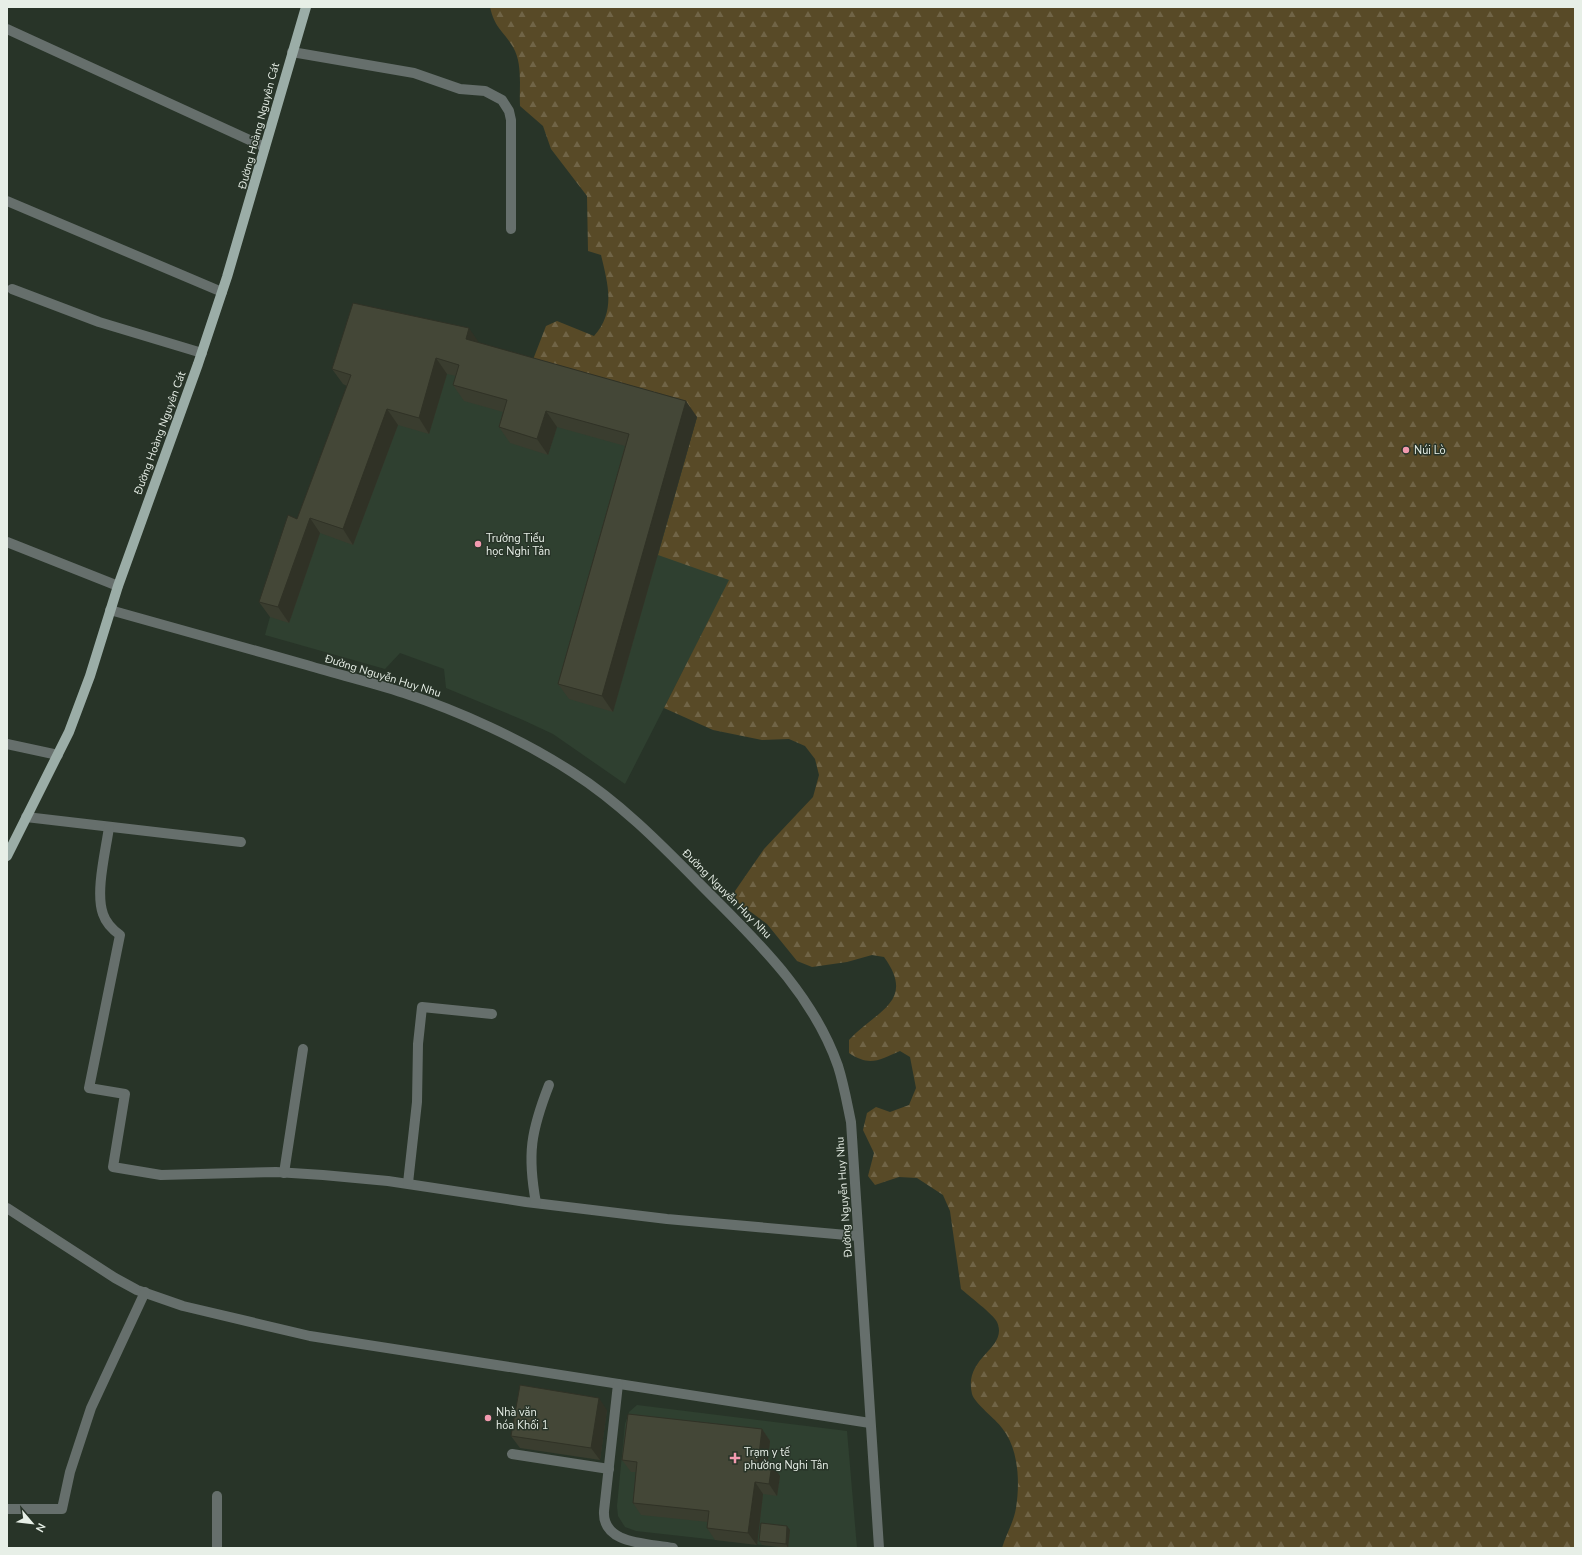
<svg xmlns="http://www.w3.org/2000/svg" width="1582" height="1555" font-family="'Nunito Sans',sans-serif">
	<defs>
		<pattern id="forest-firs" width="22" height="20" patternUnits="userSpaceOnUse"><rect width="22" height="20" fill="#584a27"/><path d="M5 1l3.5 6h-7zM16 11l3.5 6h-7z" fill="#706446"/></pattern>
	</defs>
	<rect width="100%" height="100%" fill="#283428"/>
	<g fill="#2f4030">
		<path d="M 364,318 L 697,417 L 730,579 L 625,784 L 553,734 L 523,720 L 446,688 L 444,669 L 400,653 L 385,669 L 265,635 L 270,617 L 308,534 Z"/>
		<path d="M 637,1405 L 847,1431 L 857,1548 L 789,1548 L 636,1531 L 625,1527 L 618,1516 L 617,1506 L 625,1424 L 629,1412 Z"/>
	</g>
	<path fill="url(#forest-firs)" d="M 490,7 L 1575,7 L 1575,1548 L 1002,1548 C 1006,1535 1014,1521 1016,1508 C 1020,1483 1019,1449 1002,1428 C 996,1419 975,1404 972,1394 C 963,1356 1009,1349 997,1322 C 994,1315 968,1295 961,1289 L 950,1211 L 943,1195 L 917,1178 L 899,1177 L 875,1185 L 868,1176 L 874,1153 L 863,1130 L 867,1113 L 876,1107 L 890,1112 L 909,1105 L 916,1088 L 910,1057 L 900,1051 C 879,1060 870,1067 849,1053 L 849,1040 C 875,1011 917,1002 884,957 L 872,955 L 847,962 L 812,967 L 797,961 L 767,924 L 736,901 L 735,891 L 764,849 L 813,797 L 819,775 L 815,759 L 805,746 L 789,739 L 762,740 L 713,730 L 664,708 L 729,580 L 658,555 L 697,417 L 529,370 L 546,326 L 557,321 L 594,336 C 616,312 608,284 601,255 L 588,251 L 587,196 L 551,149 L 543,126 L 520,106 C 519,88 523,64 513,47 C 503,30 495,29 490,7 Z"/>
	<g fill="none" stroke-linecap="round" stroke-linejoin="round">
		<g stroke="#666f6c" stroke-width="10">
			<path d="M 7,29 L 265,147"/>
			<path d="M 292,52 L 414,73 L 460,89 L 485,91 L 502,100 L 509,111 L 511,120 L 511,229"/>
			<path d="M 7,201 L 222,292"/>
			<path d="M 12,289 L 99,322 L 202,353"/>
			<path d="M 7,542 L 118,586"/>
			<path d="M 110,610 C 174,628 238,646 303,664 C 336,674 371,682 404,693 C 459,711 523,740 572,772 C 627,807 672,856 718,902 C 766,950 815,1000 838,1066 C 844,1085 847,1103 851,1122 L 879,1548"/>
			<path d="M 7,744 L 58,755"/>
			<path d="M 26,817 L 241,842"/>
			<path d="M 109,827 C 106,850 95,892 103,914 C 106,923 113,930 120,935 L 89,1088 L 125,1094 L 113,1167 L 161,1175 L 276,1172 L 323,1175 L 388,1181 L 526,1202 L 667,1219 L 858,1236"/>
			<path d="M 284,1173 L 303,1049"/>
			<path d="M 408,1183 L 417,1102 L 418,1044 L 422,1007 L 492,1014"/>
			<path d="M 536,1203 C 527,1154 531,1131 549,1085"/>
			<path d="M 7,1208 L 115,1278 L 137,1290 L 183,1306 L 310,1336 L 870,1423"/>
			<path d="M 618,1384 L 604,1511 C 602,1545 648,1543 673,1548"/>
			<path d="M 512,1454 L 609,1469"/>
			<path d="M 217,1496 L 217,1548"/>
			<path d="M 7,1509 L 62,1509 L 70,1472 L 91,1408 L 145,1292"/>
		</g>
		<path stroke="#9bada7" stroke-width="10" d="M 7,856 L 69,732 L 90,676 L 118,586 L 198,364 L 227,277 L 306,7"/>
	</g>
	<g fill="#3a3d2f">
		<path d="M 480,343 L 697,417 L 613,712 L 569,699 L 558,684 L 625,446 L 557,427 L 548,455 L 510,443 L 499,427 L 503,412 L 464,401 L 453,385 L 456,376 L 447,374 L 429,434 L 398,425 L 353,545 L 320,533 L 289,623 L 270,617 L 259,602 L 297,519 L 347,386 L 343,384 L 332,369 Z"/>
		<path d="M 607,1410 L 600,1460 L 520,1448 L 511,1436 Z"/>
		<path d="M 762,1429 L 770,1441 L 767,1464 L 780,1476 L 777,1496 L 763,1494 L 757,1545 L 715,1540 L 707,1528 L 708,1522 L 641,1515 L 633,1503 L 636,1472 L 631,1472 L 622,1460 Z"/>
		<path d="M 790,1530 L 788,1548 L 762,1545 L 759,1541 Z"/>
	</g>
	<g fill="#303226">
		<path d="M 469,328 L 480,344 L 466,339 Z"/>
		<path d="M 436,358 L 447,374 L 429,434 L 419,418 Z"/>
		<path d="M 686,401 L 697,417 L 613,712 L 602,696 Z"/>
		<path d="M 387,409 L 398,425 L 353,545 L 343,529 Z"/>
		<path d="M 546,411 L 557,427 L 548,455 L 537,439 Z"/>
		<path d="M 310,518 L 320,533 L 289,623 L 278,607 Z"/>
		<path d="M 599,1398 L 607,1410 L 600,1460 L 591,1448 Z"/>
		<path d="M 762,1429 L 770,1441 L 766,1475 L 758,1463 Z"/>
		<path d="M 772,1464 L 780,1476 L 777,1496 L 769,1484 Z"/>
		<path d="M 755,1482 L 763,1494 L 757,1545 L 748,1533 Z"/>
		<path d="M 787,1526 L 790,1530 L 788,1548 L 786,1544 Z"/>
	</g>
	<g fill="#444737" stroke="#303226">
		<path d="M 353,303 L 469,328 L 466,339 L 686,401 L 602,696 L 558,684 L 629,434 L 546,411 L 537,439 L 499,427 L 507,400 L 453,385 L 459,365 L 436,358 L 419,418 L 387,409 L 343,529 L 310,518 L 278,607 L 259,602 L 288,515 L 297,519 L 351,375 L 332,369 Z"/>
		<path d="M 520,1385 L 599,1398 L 591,1448 L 511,1436 Z"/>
		<path d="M 628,1414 L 762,1429 L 758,1463 L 772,1464 L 769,1484 L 755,1482 L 748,1533 L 707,1528 L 709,1511 L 633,1503 L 637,1462 L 622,1460 Z"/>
		<path d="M 761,1523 L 787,1526 L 786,1544 L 759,1541 Z"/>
	</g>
	<g fill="#f29aaf" stroke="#283428" stroke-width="1.5">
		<circle cx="1406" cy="450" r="4"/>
		<circle cx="478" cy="544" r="4"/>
		<circle cx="488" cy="1418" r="4"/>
		<path d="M733 1452h4v4h4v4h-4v4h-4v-4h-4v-4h4z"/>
	</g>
	<g text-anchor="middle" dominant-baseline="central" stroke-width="3" stroke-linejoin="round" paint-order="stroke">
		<g font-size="11" fill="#e7efe7" stroke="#283428">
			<text transform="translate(259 126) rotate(-75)">Đường Hoàng Nguyên Cát</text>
			<text transform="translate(160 433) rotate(-70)">Đường Hoàng Nguyên Cát</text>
			<text transform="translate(383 676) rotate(17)">Đường Nguyễn Huy Nhu</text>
			<text transform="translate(727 894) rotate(45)">Đường Nguyễn Huy Nhu</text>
			<text transform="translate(844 1197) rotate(-94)">Đường Nguyễn Huy Nhu</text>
		</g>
		<g font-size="11" fill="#e7efe7" stroke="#283428" text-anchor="start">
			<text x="1414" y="450">Núi Lò</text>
			<text x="486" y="538">Trường Tiểu<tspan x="486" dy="13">học Nghi Tân</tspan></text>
			<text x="496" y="1412">Nhà văn<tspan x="496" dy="13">hóa Khối 1</tspan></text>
			<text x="744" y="1452">Trạm y tế<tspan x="744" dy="13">phường Nghi Tân</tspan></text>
		</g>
	</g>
	<rect width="1582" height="1555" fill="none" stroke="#e7efe7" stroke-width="16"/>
	<g transform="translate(32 1523) rotate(118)" stroke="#283428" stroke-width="3" paint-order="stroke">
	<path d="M0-3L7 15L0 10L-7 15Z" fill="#e7efe7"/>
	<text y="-6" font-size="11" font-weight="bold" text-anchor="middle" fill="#e7efe7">N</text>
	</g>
</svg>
